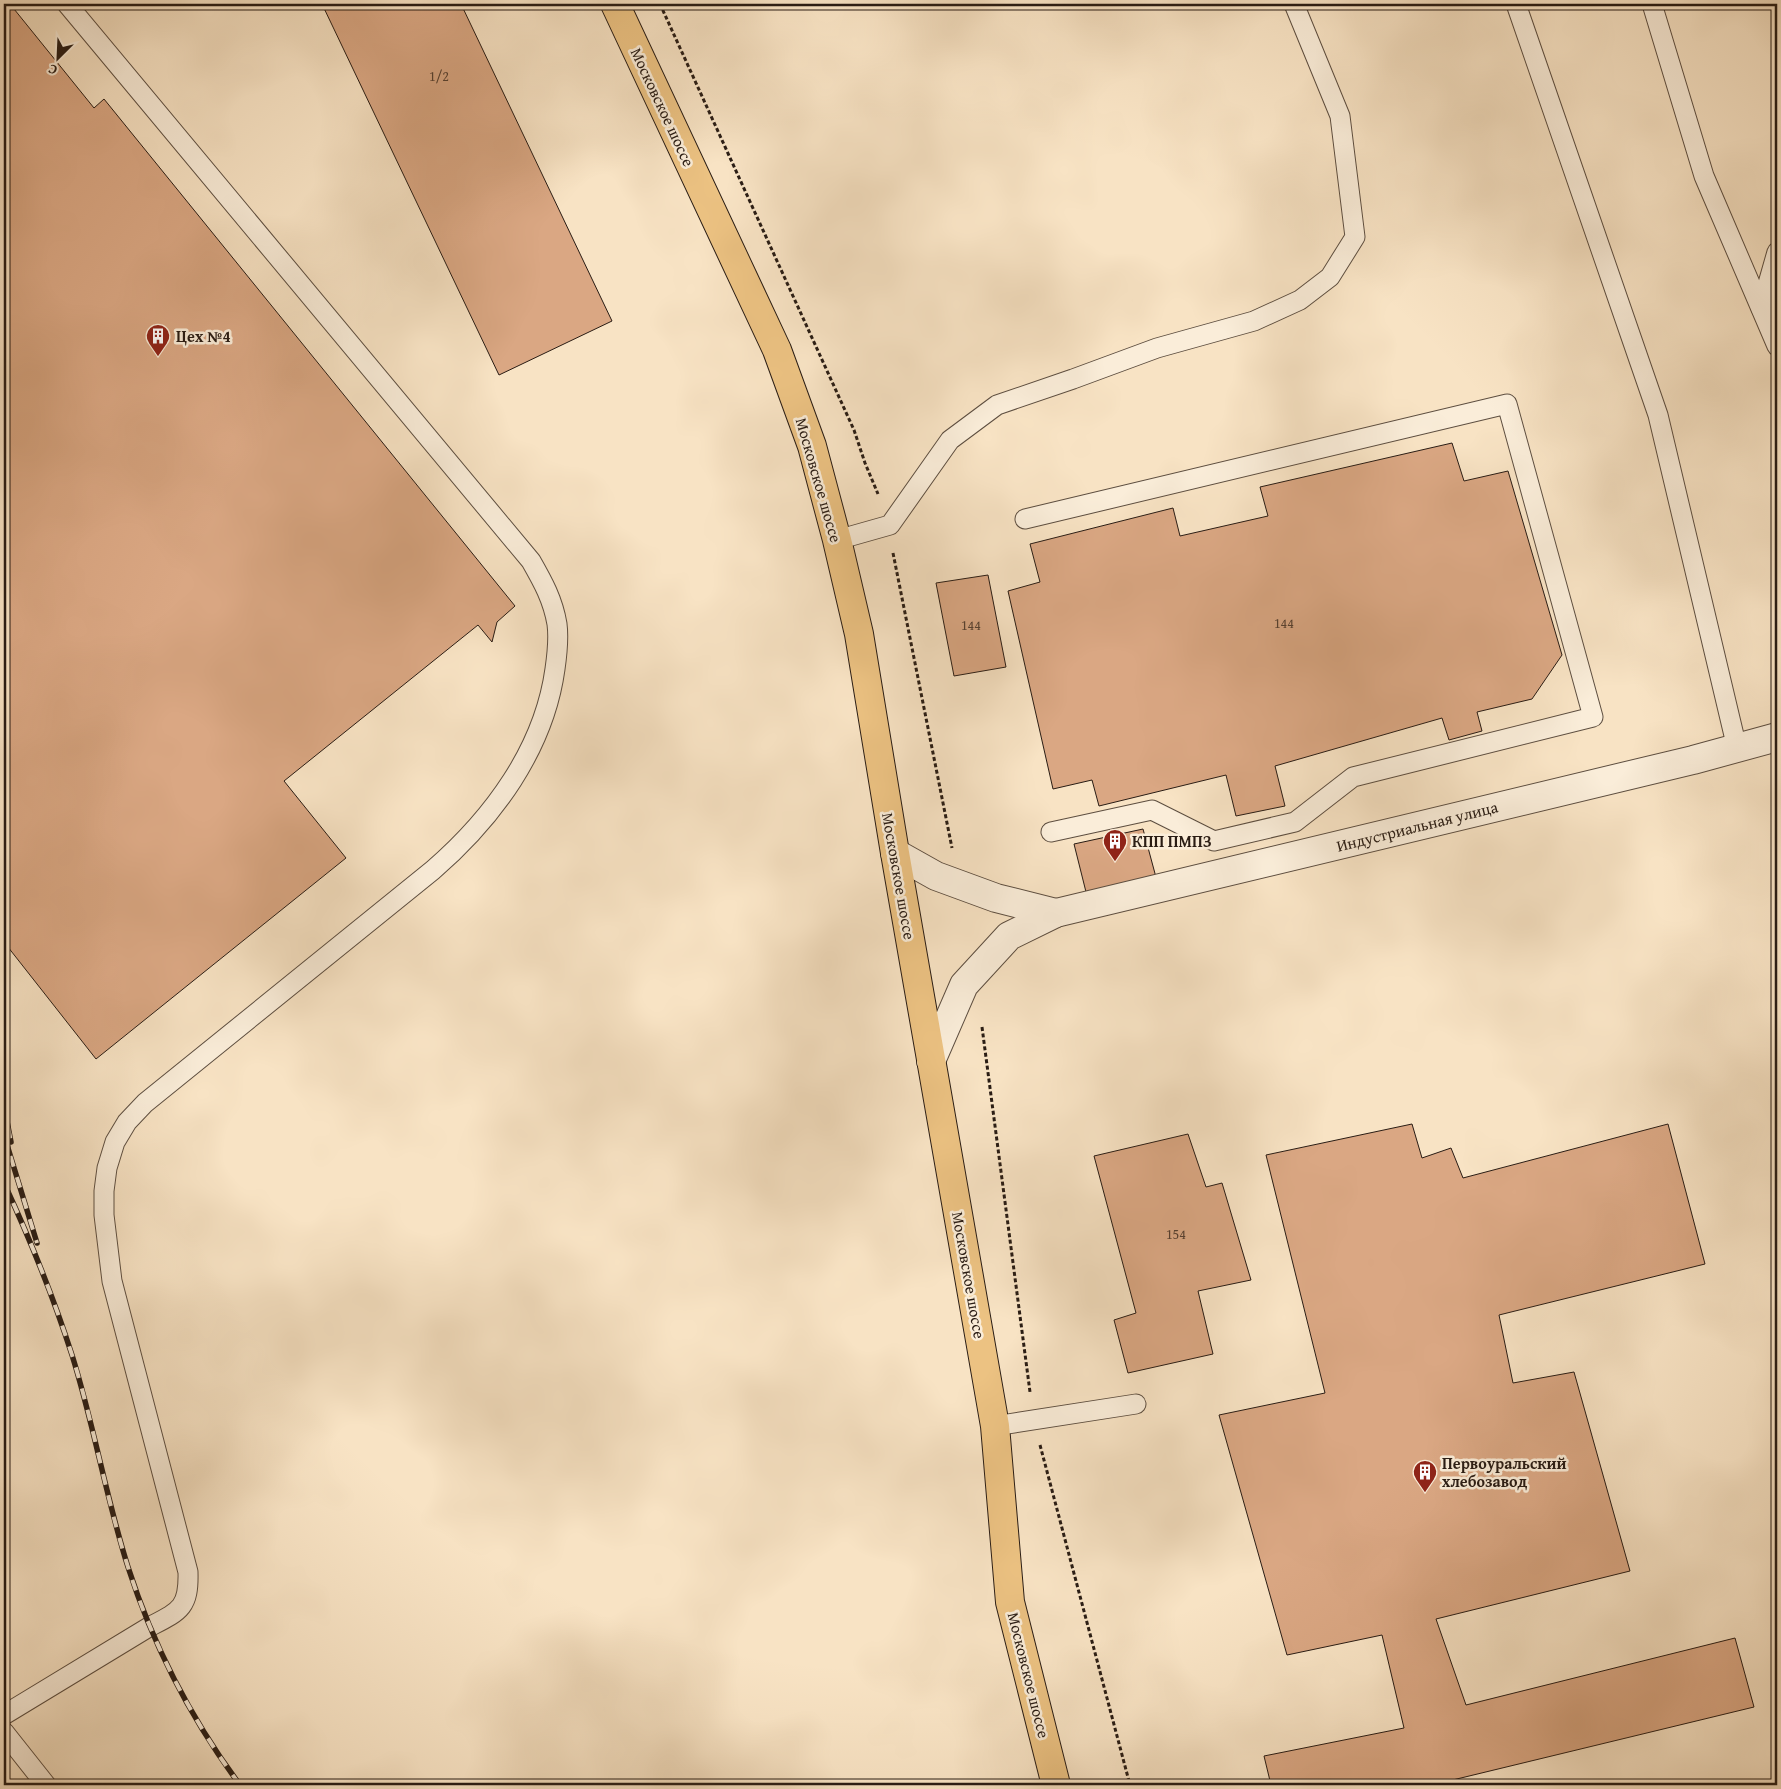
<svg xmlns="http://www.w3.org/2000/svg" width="1781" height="1789" font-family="'Gentium Book Plus',serif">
	<rect width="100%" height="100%" fill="#f8e3c4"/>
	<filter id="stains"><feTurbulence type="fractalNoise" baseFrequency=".004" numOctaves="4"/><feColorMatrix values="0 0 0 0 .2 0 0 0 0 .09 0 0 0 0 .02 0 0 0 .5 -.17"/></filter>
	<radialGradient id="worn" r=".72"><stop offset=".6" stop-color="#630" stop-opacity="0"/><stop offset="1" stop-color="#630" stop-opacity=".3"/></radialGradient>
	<g fill="#daa783" stroke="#291c14">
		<path d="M 4,4 L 10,4 L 94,108 L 104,99 L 515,606 L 497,622 L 492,642 L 478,625 L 284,781 L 346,858 L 96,1059 L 4,942 Z"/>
		<path d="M 322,4 L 461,4 L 612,321 L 499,375 Z"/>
		<path d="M 1452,443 L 1464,481 L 1508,471 L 1562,655 L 1532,699 L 1477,712 L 1482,731 L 1449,740 L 1442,718 L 1275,766 L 1285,806 L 1236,816 L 1226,775 L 1099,806 L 1092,780 L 1053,789 L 1008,591 L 1040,582 L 1030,544 L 1173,508 L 1180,536 L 1268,516 L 1260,487 Z"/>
		<path d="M 988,575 L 1006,667 L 954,676 L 936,583 Z"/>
		<path d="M 1143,829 L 1157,881 L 1086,892 L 1074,844 Z"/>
		<path d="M 1412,1124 L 1422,1158 L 1451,1148 L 1463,1178 L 1668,1124 L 1705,1264 L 1499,1315 L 1513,1383 L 1574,1372 L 1630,1571 L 1436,1619 L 1466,1705 L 1735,1638 L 1754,1707 L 1432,1785 L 1271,1785 L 1264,1756 L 1404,1728 L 1382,1635 L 1287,1655 L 1219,1415 L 1325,1393 L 1266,1155 Z"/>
		<path d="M 1188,1134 L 1206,1187 L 1222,1183 L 1251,1280 L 1198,1291 L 1213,1354 L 1128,1373 L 1114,1320 L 1136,1313 L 1094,1156 Z"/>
	</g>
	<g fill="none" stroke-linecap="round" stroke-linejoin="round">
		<g stroke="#5d4e40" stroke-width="21">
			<g id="service">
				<path d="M 1516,4 L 1658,415 L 1737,748"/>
				<path d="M 1652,4 L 1704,176 L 1777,346"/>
				<path d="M 1761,308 L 1777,252"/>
				<path d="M 1025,519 L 1507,404 L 1593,717 L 1353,777 L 1295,822 L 1214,841 L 1152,810 L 1051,832"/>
				<path d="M 837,540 L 890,525 L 950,440 L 997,405 L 1073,379 L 1157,348 L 1254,321 L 1300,300 L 1330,277 L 1355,237 L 1340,116 L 1294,4"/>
				<path d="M 995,1426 L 1136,1404"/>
				<path d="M 4,1715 L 149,1627 C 180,1611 189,1608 188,1572 L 112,1281 L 104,1215 L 104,1191 L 107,1168 L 115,1142 L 127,1122 L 145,1103 L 433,870 C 493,818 544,749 555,669 C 557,655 559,639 557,624 C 553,600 543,582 531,561 L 67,4"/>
				<path d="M 4,1732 L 46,1785"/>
			</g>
		</g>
		<g stroke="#5d4e40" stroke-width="30">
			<g id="minor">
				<path d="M 895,853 L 936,876 L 996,898 L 1056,913"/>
				<path d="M 931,1061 L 964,985 L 1009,936 L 1056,913 L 1693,760 L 1777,737"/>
			</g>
		</g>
		<g stroke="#291c14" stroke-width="30">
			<path id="primary" d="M 615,4 L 777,350 L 812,446 L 837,540 L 859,634 L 895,853 L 995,1426 L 1010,1602 L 1056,1785"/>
		</g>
		<g stroke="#291c14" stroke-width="3" stroke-dasharray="4 2.5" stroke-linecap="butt">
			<path d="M 660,4 L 854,430 L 865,463 L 878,494"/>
			<path d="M 893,553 L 952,848"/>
			<path d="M 982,1027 L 1030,1392"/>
			<path d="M 1040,1445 L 1130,1785"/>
		</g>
		<use href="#service" stroke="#faedd9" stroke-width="19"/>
		<use href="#minor" stroke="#faedd9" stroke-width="28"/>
		<use href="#primary" stroke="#ecc282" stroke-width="28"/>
		<g stroke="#291c14" stroke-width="5.5">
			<g id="rail">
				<path d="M 4,1106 L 11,1142"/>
				<path d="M 4,1135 L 37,1243"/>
				<path d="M 4,1183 C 30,1239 53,1296 72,1355 C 94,1425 106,1498 128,1567 C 153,1645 191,1719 240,1785"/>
			</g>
		</g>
		<use href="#rail" stroke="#faedd9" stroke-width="4" stroke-dasharray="11" stroke-linecap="butt"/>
	</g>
	<defs>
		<g id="building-pin" transform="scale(1.25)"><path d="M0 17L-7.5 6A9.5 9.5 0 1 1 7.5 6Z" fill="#8f2418" stroke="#faedd9"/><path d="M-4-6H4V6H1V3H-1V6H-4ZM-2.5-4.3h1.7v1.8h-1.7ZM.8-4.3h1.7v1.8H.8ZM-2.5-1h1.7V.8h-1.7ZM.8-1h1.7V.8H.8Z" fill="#fff"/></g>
	</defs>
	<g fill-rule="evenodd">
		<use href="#building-pin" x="158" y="336"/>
		<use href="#building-pin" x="1115" y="841"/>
		<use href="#building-pin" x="1425" y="1472"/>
	</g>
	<g text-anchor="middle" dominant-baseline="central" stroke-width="5" stroke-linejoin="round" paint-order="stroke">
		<g font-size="14" fill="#553f30">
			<text x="439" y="76">1/2</text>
			<text x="1284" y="623">144</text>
			<text x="971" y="625">144</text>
			<text x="1176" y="1234">154</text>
		</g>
		<g font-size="16" fill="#291c14" stroke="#faedd9">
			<text transform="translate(663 107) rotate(65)">Московское шоссе</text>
			<text transform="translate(819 480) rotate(74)">Московское шоссе</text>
			<text transform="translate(1417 826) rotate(-14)">Индустриальная улица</text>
			<text transform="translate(899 876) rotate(80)">Московское шоссе</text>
			<text transform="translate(969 1275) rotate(80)">Московское шоссе</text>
			<text transform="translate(1029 1675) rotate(76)">Московское шоссе</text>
		</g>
		<g font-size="16" font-weight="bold" fill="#291c14" stroke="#faedd9" text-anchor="start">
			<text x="176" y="336">Цех №4</text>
			<text x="1132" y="841">КПП ПМПЗ</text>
			<text x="1442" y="1463">Первоуральский<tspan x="1442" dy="18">хлебозавод</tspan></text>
		</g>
	</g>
	<rect width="1781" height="1789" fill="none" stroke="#f8e3c4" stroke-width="20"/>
	<rect x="5" y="5" width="1771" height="1779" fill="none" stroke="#291c14" stroke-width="2.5"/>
	<rect x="10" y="10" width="1761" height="1769" fill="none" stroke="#291c14"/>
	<g transform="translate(58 58) rotate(204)" stroke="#faedd9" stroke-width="4" paint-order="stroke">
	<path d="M0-4L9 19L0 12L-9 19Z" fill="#291c14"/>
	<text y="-8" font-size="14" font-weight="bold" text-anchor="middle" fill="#291c14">С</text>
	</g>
	<rect width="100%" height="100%" filter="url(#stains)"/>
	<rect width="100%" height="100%" fill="url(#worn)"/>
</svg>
